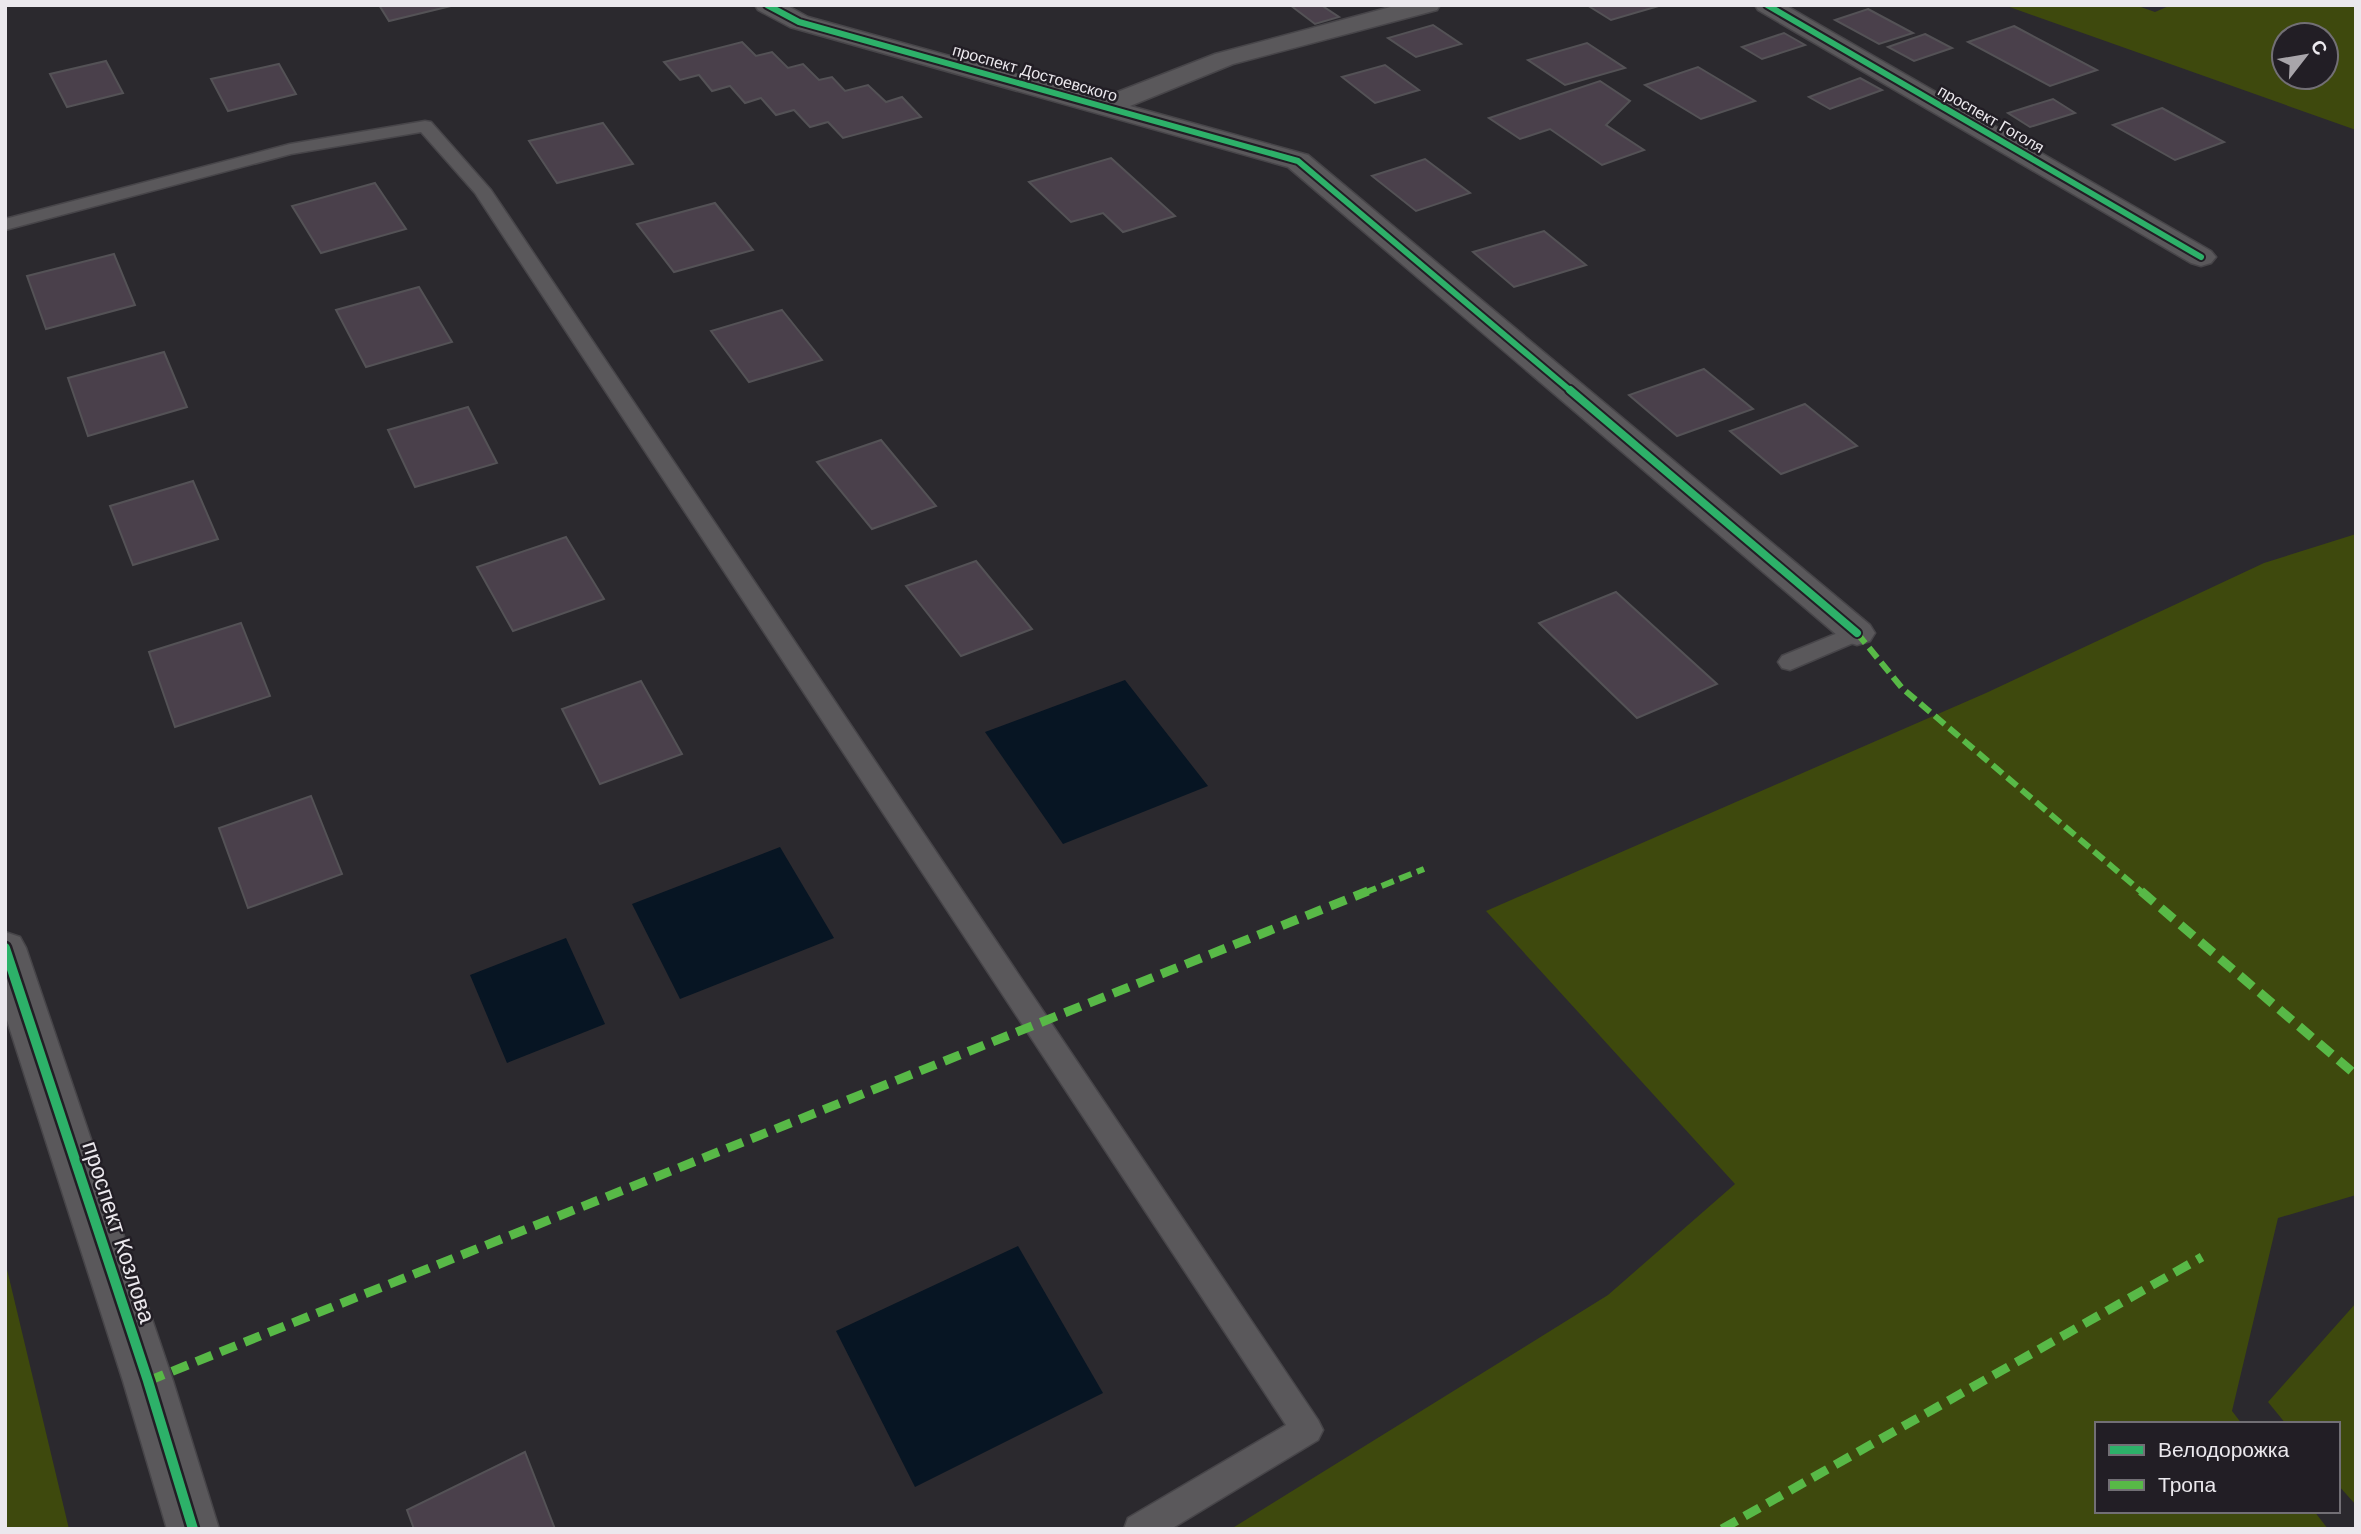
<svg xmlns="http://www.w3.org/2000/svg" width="2361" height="1534" font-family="Arial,sans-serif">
	<rect width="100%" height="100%" fill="#2b292e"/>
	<g fill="#3e490d" fill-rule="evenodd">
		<path d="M 2004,5 L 2135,5 L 2155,12 L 2171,5 L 2356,5 L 2356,130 ZM 2284,35 L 2326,35 L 2326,77 L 2284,77 Z"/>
		<path d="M 2356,534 L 2356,1195 L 2278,1218 L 2232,1411 L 2242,1424 L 2097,1424 L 2097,1511 L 2314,1511 L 2328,1529 L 1231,1529 L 1608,1295 L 1735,1184 L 1486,911 L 1986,693 L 2264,563 Z"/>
		<path d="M 5,1261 L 69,1529 L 5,1529 Z"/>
		<path d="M 2356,1303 L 2356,1505 L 2338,1485 L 2338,1424 L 2286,1424 L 2268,1402 Z"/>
	</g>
	<g fill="#071523">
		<path d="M 1125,680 L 1208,786 L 1063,844 L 985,732 Z"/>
		<path d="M 780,847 L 834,938 L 680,999 L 632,904 Z"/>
		<path d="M 566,938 L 605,1024 L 507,1063 L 470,975 Z"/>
		<path d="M 1018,1246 L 1103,1393 L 915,1487 L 836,1331 Z"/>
	</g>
	<g fill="#4a404b" stroke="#545256" stroke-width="2">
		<path d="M 379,5 L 455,5 L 389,21 Z"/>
		<path d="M 1290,5 L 1321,5 L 1339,17 L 1315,24 Z"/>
		<path d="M 1587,5 L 1662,5 L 1611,20 Z"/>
		<path d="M 1868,9 L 1913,33 L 1879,44 L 1835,20 Z"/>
		<path d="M 1433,25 L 1461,44 L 1416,57 L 1388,38 Z"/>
		<path d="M 2014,26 L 2097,70 L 2050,86 L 1968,42 Z"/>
		<path d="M 1784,33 L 1805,45 L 1762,59 L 1742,47 Z"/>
		<path d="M 1925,34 L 1952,48 L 1914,61 L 1888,47 Z"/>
		<path d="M 742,42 L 756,56 L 772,52 L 788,68 L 803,64 L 819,80 L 832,77 L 845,91 L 868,85 L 886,102 L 902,97 L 921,117 L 843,138 L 828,122 L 810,127 L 794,110 L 776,115 L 761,98 L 745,103 L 730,86 L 712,91 L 699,75 L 680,80 L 664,62 Z"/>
		<path d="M 1587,43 L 1625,68 L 1565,85 L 1528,60 Z"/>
		<path d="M 106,61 L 123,93 L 67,107 L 50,74 Z"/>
		<path d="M 279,64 L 296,94 L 228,111 L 211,79 Z"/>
		<path d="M 1385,65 L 1419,90 L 1375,103 L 1342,77 Z"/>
		<path d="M 1698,67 L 1755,101 L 1701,119 L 1645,85 Z"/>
		<path d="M 1860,78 L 1882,90 L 1830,109 L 1809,97 Z"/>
		<path d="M 1600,81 L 1630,101 L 1606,125 L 1644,150 L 1602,165 L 1550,129 L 1520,139 L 1489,118 Z"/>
		<path d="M 2053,99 L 2075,113 L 2030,127 L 2008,113 Z"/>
		<path d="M 2162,108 L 2224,142 L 2175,160 L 2113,125 Z"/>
		<path d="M 603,123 L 633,164 L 557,183 L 529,141 Z"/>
		<path d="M 1111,158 L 1175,216 L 1123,232 L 1103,213 L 1071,222 L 1029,182 Z"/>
		<path d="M 1425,159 L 1470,193 L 1416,211 L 1372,176 Z"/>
		<path d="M 375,183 L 406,229 L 321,253 L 292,206 Z"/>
		<path d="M 715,203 L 753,250 L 674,272 L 637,224 Z"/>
		<path d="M 1544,231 L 1586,265 L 1514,287 L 1473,252 Z"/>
		<path d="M 114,254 L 135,305 L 46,329 L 27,276 Z"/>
		<path d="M 419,287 L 452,342 L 366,367 L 336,310 Z"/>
		<path d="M 782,310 L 822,360 L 749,382 L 711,331 Z"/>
		<path d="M 164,352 L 187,407 L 88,436 L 68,378 Z"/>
		<path d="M 1704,369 L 1753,409 L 1677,436 L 1629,395 Z"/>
		<path d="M 1805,404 L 1857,446 L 1781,474 L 1730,431 Z"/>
		<path d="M 468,407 L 497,463 L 415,487 L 388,430 Z"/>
		<path d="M 881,440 L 936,506 L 872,529 L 817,462 Z"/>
		<path d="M 193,481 L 218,539 L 133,565 L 110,506 Z"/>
		<path d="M 566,537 L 604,599 L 513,631 L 477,567 Z"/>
		<path d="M 976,561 L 1032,629 L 961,656 L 906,586 Z"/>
		<path d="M 1616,592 L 1717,684 L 1637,718 L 1539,623 Z"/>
		<path d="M 241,623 L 270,696 L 175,727 L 149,652 Z"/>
		<path d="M 641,681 L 682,754 L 600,784 L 562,709 Z"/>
		<path d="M 311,796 L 342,874 L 248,908 L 219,828 Z"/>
		<path d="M 525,1452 L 555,1529 L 414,1529 L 407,1510 Z"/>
	</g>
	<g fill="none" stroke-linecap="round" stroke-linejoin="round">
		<g stroke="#474549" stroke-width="3">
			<g id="service">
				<path d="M 425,121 L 431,122 L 491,190 L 1318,1420 L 1323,1430 L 1318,1440 L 1171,1529 L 1124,1529 L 1128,1518 L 1286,1425 L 475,193 L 421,132 L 291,154 L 5,230 L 5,219 L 290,144 Z"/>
				<path d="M 1857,625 L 1865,628 L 1868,633 L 1865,638 L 1790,670 L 1782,668 L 1778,662 L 1782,656 Z"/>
			</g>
		</g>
		<g stroke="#474549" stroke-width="3">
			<g id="minor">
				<path d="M 755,5 L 786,5 L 808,17 L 1102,98 L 1215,54 L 1398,5 L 1440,5 L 1437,10 L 1233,64 L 1130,106 L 1308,155 L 1870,625 L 1875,633 L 1870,641 L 1857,645 L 1844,641 L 1288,167 L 790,27 L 758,10 Z"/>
				<path d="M 1755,5 L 1785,5 L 2211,251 L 2216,257 L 2211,263 L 2201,266 L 2191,263 L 1758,10 Z"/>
				<path d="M 5,932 L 20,937 L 26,948 L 173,1381 L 219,1529 L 167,1529 L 123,1381 L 5,1014 Z"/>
			</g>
		</g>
		<use href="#service" fill="#5a585b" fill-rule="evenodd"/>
		<use href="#minor" fill="#5a585b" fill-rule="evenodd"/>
		<g stroke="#58b947" stroke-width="6" stroke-dasharray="13 6" stroke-linecap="butt">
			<path d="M 1857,633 L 1902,688 L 2143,893"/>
			<path d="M 1364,893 L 1424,869"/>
		</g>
		<g stroke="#58b947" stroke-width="9" stroke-dasharray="17 9" stroke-linecap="butt">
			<path d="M 2141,891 L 2356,1075"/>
			<path d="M 148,1381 L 1368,891"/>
			<path d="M 1722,1529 L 2202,1257"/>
		</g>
		<g stroke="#221e25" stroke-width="10">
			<g id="cycleway-far2">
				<path d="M 767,5 L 799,22 L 1298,161 L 1572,392"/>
				<path d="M 1767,5 L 2201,257"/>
			</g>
		</g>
		<g stroke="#221e25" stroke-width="12">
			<path id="cycleway-far1" d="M 1570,390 L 1857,633"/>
		</g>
		<g stroke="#221e25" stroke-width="15">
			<path id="cycleway" d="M 5,948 L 148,1381 L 193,1529"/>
		</g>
		<use href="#cycleway-far2" stroke="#2db169" stroke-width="6"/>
		<use href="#cycleway-far1" stroke="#2db169" stroke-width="8"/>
		<use href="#cycleway" stroke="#2db169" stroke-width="10"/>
	</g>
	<g text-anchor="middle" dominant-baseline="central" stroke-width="5" stroke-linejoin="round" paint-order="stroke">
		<g font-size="16" fill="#ebe8ed" stroke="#221e25">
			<text transform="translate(1035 73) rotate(16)">проспект Достоевского</text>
			<text transform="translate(1991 119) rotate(30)">проспект Гоголя</text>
		</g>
		<g font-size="23" fill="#ebe8ed" stroke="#221e25">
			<text transform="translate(119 1232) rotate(72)">проспект Козлова</text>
		</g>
	</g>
	<rect width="2361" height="1534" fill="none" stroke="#ebe8ed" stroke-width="14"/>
	<rect x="2095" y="1422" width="245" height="91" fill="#221e25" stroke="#726f75" stroke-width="2"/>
	<rect x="2109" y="1445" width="35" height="10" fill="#2db169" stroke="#726f75" stroke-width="2"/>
	<text x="2158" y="1457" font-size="21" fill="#ebe8ed">Велодорожка</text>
	<rect x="2109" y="1480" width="35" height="10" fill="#58b947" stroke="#726f75" stroke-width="2"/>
	<text x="2158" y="1492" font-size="21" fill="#ebe8ed">Тропа</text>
	<g transform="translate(2305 56) rotate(59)"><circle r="33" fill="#221e25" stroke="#726f75" stroke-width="2"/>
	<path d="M0-5L12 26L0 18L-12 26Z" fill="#a8a5aa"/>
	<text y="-10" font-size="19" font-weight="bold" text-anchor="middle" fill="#ebe8ed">С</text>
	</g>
</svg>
